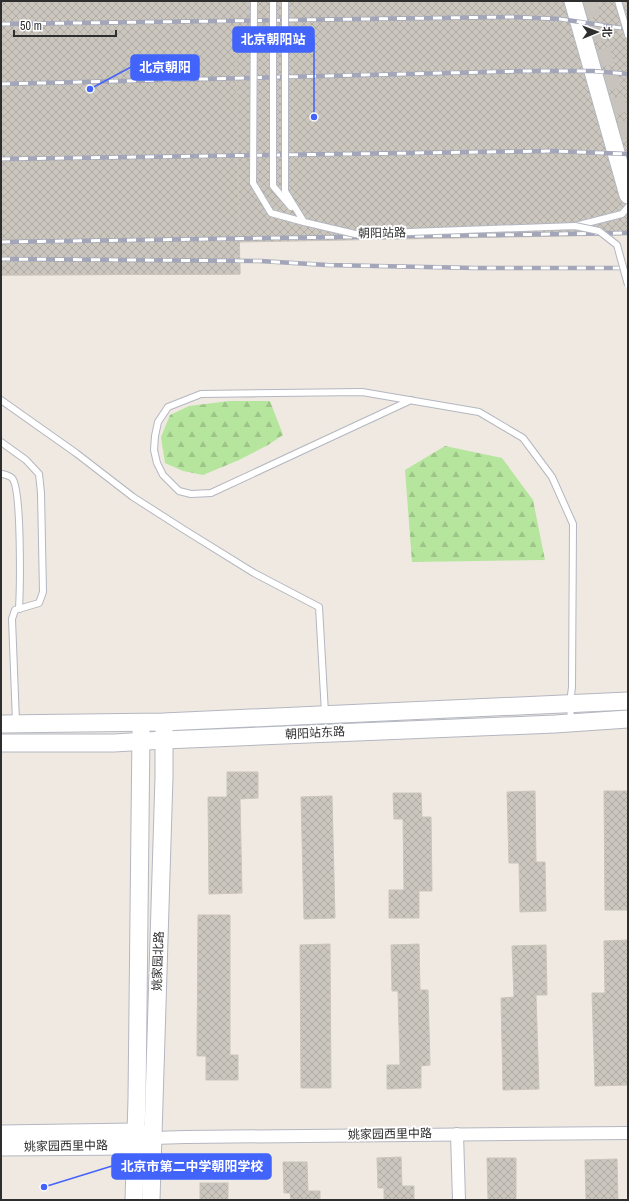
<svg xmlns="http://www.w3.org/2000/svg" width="629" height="1201" font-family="'Archivo Narrow','Noto Sans SC',sans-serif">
	<defs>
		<pattern id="forest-firs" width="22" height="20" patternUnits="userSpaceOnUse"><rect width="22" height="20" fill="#b6e59e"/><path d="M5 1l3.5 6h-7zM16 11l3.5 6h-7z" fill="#9dc588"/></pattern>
		<pattern id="building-cross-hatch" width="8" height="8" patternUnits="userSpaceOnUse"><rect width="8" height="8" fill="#cbc7bf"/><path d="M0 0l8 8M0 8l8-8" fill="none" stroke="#afaba4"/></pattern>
	</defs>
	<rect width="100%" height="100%" fill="#efe9e1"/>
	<g fill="url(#forest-firs)">
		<path d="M 229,401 L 270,401 L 283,435 L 268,445 L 239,460 L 203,475 L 183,471 L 165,463 L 161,437 L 170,415 L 189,406 Z"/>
		<path d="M 445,446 L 502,458 L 533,500 L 545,560 L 412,562 L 405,470 Z"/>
	</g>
	<g fill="url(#building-cross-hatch)" stroke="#cbc5ba">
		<path d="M 1,1 L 628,1 L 628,233 L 620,235 L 239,242 L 240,274 L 1,275 Z"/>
		<path d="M 1,1 L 235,1 L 240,274 L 1,275 Z"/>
		<path d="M 227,772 L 258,772 L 258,798 L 240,799 L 242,893 L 209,894 L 208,797 L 227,797 Z"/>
		<path d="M 535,791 L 536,862 L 545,862 L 546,911 L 520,912 L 519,863 L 509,863 L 507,792 Z"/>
		<path d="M 604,791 L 628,791 L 628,910 L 605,910 Z"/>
		<path d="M 393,793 L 421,793 L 422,817 L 431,817 L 432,891 L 419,891 L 419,918 L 389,918 L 389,890 L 404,890 L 403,819 L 394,819 Z"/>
		<path d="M 332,796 L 335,918 L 304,919 L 301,797 Z"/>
		<path d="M 198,915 L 230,915 L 230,1055 L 238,1055 L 238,1080 L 206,1080 L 206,1056 L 197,1056 Z"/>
		<path d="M 628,940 L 628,1085 L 595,1086 L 592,993 L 605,993 L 604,941 Z"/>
		<path d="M 330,944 L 331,1088 L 301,1088 L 300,945 Z"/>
		<path d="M 419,944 L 420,990 L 428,990 L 430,1065 L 421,1066 L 421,1088 L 387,1089 L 387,1065 L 400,1065 L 398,991 L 392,991 L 391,945 Z"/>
		<path d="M 546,945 L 547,995 L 536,995 L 539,1089 L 503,1090 L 501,998 L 514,997 L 512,946 Z"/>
		<path d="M 401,1157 L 402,1186 L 414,1186 L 414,1200 L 384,1200 L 384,1188 L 378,1188 L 377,1158 Z"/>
		<path d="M 487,1158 L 516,1158 L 516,1200 L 488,1200 Z"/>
		<path d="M 617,1159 L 618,1200 L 586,1200 L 585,1160 Z"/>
		<path d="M 283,1162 L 307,1162 L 308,1191 L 320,1191 L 320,1200 L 291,1200 L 290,1193 L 284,1193 Z"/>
		<rect x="200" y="1183" width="28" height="17"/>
	</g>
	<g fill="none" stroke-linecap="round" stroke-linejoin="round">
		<path stroke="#c8c4bd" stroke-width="17" stroke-dasharray="17 8" stroke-linecap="butt" d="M 588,1 L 628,142"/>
		<g stroke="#b4b7c1" stroke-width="8">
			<g id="lane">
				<path d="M 575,226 L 622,214 L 628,207"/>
				<path d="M 1,400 L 76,453 L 133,497 L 183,529 L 254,573 L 319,607 L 325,713"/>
				<path d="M 411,400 L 211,493 L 191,494 L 179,491 L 163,475 L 157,463 L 154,450 L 155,436 L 158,422 L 168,407 L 201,394 L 362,392 L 479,412 L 523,438 L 552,477 L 573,524 L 572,687 L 570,703 L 571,721"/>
				<path d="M 1,442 L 26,460 L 39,474 L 41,493 L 43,592 L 39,603 L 15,610 L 12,619 L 16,722"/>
				<path d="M 1,474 C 4,474 10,476 12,478 C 22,488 20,591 19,609"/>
			</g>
		</g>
		<g stroke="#b4b7c1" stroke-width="14">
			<g id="street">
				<path d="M 457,1134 L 459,1200"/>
				<path d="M 153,1138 L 185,1137 L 628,1133"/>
			</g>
		</g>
		<g stroke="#b4b7c1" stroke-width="19">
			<g id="secondary">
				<path d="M 573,1 L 628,195"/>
				<path d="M 1,724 L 163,722 L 628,701"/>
				<path d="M 1,743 L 114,743 L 164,740 L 555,724 L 628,719"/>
				<path d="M 1,1134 L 135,1132 L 145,1135"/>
				<path d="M 1,1147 L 135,1146 L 145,1141"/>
				<path d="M 134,1200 L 137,1099 L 141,731"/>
				<path d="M 151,1200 L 164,777 L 164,728"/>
			</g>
		</g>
		<use href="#lane" stroke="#fff" stroke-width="6"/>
		<use href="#street" stroke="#fff" stroke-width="12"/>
		<use href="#secondary" stroke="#fff" stroke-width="17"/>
		<g stroke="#a3a6b8" stroke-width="4.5">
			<g id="rail">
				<path d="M 1,24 L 511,17 L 560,19 L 628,29"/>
				<path d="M 1,84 L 526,71 L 593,71 L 628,74"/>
				<path d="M 1,159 L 553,151 L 628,154"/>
				<path d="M 1,242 L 628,233"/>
				<path d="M 1,259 L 260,261 L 327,265 L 475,268 L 628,268"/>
			</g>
		</g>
		<use href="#rail" stroke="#fff" stroke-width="3" stroke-dasharray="9" stroke-linecap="butt"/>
		<g stroke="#b4b7c1" stroke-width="8" stroke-linecap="butt">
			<g id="lane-bridge">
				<path d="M 254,1 L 253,183 L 271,213 L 304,222"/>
				<path d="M 273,1 L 273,186 L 291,207"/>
				<path d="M 285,1 L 285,191 L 304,222 L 355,234 L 575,226 L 599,231 L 617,245 L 628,285"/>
				<path d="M 618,1 L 628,35"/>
			</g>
		</g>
		<use href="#lane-bridge" stroke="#fff" stroke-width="6"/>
	</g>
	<g text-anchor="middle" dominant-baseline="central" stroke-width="4" stroke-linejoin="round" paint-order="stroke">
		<g font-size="12" fill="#2e2e2e" stroke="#fff">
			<text transform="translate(382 233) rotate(-1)">朝阳站路</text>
			<text transform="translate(315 733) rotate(-3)">朝阳站东路</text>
			<text transform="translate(158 961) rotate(-88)">姚家园北路</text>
			<text transform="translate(390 1134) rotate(-1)">姚家园西里中路</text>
			<text transform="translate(66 1146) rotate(-1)">姚家园西里中路</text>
		</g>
	</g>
	<path fill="none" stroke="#4264fb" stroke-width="1.5" d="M314 117L314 39M90 89L131 67M44 1187L112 1166"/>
	<g fill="#4264fb" stroke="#fff" stroke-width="1.5">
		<circle cx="314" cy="117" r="4"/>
		<circle cx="90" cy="89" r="4"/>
		<circle cx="44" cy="1187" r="4"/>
	</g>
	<g fill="#4264fb" stroke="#4264fb" stroke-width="1.5">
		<rect x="233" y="27" width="81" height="25" rx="4"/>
		<rect x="131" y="55" width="68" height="25" rx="4"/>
		<rect x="112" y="1154" width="159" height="25" rx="4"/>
	</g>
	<g font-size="13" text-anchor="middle" font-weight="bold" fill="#fff">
		<text x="273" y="44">北京朝阳站</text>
		<text x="165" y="72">北京朝阳</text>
		<text x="192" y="1171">北京市第二中学朝阳学校</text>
	</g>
	<rect width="629" height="1201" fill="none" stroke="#2e2e2e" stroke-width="4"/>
	<g transform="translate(597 32) rotate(89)" stroke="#ffffff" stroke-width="3" paint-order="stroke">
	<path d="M0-3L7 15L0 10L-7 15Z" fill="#2e2e2e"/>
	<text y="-6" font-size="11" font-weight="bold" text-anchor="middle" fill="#2e2e2e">北</text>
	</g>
	<path d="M14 30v6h102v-6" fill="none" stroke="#2e2e2e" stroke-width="2"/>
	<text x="20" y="30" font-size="12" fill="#2e2e2e" stroke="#ffffff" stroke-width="3" paint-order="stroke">50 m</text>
</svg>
